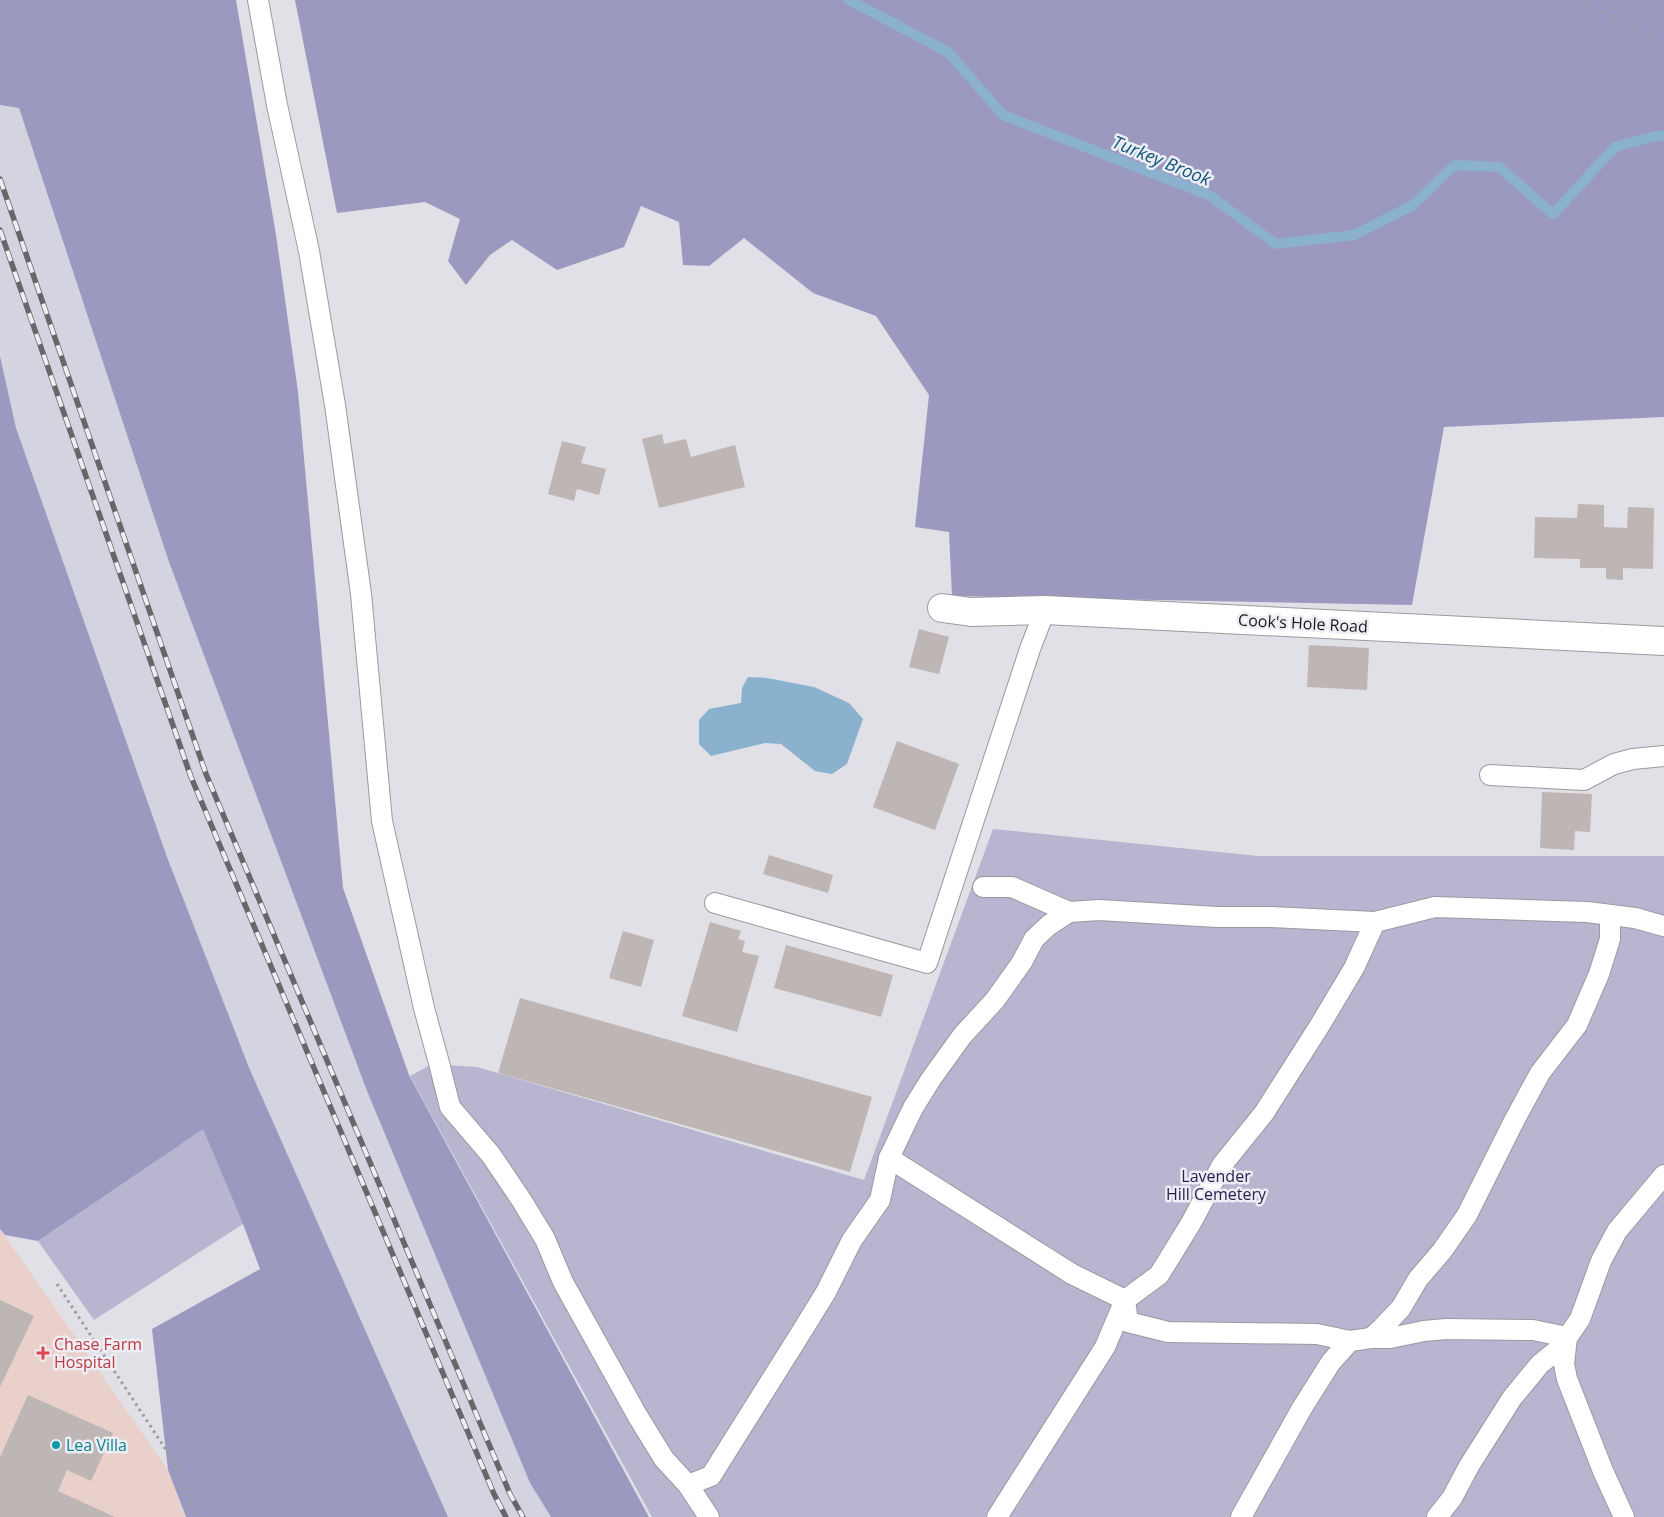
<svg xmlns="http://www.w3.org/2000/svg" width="1664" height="1517" font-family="'Open Sans',sans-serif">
	<rect width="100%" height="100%" fill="#e0e0e6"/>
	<path fill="#d4d4e1" d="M 0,105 L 19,107 L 169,562 L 367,1091 L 530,1483 L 551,1517 L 448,1517 L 250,1070 L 167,857 L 16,428 L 0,356 Z"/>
	<path fill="#ead0cb" d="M 0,1229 L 168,1470 L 185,1517 L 0,1517 Z"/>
	<g fill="#b7b5d0">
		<path d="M 993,829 L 1258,856 L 1664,856 L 1664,1517 L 652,1517 L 410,1076 L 432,1064 L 477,1067 L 864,1180 Z"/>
		<path d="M 203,1128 L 243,1224 L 94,1320 L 38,1241 Z"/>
	</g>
	<g fill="#9c99c1">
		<path d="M 0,0 L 236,0 L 276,235 L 298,392 L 343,888 L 409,1075 L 649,1517 L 551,1517 L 530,1483 L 367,1091 L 169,562 L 19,108 L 0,105 Z"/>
		<path d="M 295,0 L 1664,0 L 1664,417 L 1444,427 L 1412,605 L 952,596 L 949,532 L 915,527 L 929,395 L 876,316 L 813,293 L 744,238 L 709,266 L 683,265 L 679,222 L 641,206 L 624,247 L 557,270 L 512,240 L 490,255 L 466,285 L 448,261 L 460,219 L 425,202 L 337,213 Z"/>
		<path d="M 0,356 L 16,428 L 167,857 L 250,1070 L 448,1517 L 186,1517 L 168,1470 L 152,1329 L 260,1269 L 243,1224 L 203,1129 L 38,1241 L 5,1235 L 0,1229 Z"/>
	</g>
	<path fill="#8ab2ce" d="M 748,677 L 767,678 L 814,687 L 849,703 L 863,719 L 847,764 L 832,774 L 815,771 L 781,744 L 765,743 L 711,756 L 699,744 L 699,720 L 709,709 L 741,703 L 742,688 Z"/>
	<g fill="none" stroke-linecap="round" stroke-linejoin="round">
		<path stroke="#8ab2ce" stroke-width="10" d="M 849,0 L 948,52 L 1003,115 L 1209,195 L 1276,244 L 1354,235 L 1413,205 L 1455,165 L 1499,167 L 1553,214 L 1615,147 L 1656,136 L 1664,136"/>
	</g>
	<g fill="#bdb6b5">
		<path d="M 662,434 L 664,444 L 686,439 L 691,457 L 735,445 L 745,487 L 659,508 L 642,439 Z"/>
		<path d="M 562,441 L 586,447 L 581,463 L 606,469 L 599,495 L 577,489 L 574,501 L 548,494 Z"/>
		<path d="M 1578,504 L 1604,505 L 1604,527 L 1627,528 L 1628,507 L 1654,508 L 1653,569 L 1623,568 L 1623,580 L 1606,579 L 1606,568 L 1580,568 L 1580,559 L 1534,558 L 1535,517 L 1577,518 Z"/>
		<path d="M 919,629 L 949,637 L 939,674 L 909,667 Z"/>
		<path d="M 1309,645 L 1369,648 L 1367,690 L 1307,687 Z"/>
		<path d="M 897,741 L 959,764 L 935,830 L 873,807 Z"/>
		<path d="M 1542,792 L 1592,794 L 1590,832 L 1575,831 L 1574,850 L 1540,848 Z"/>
		<path d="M 769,855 L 833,875 L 828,893 L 763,874 Z"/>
		<path d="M 710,922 L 741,931 L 738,939 L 745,941 L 742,952 L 759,956 L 737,1032 L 682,1016 Z"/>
		<path d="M 623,931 L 654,940 L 641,987 L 609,978 Z"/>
		<path d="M 786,945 L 893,975 L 881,1017 L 774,988 Z"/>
		<path d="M 520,998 L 872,1097 L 850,1172 L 498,1073 Z"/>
		<path d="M 0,1300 L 34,1316 L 0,1387 Z"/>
		<path d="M 28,1395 L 113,1433 L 91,1481 L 67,1470 L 58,1491 L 115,1517 L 0,1517 L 0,1457 Z"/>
	</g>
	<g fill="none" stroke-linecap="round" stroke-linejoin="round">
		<g stroke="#9a9aa0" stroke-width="22">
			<g id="lane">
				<path d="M 258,0 L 277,105 L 309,251 L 335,405 L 361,594 L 382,821 L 424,1008 L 439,1063 L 450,1107 L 491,1155 L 522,1201 L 545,1239 L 563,1282 L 637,1415 L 664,1459 L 688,1485 L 709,1517"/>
				<path d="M 1490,775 L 1584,780 L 1614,764 L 1633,759 L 1664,756"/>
				<path d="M 715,903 L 927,963 L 1030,649 L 1045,610"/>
				<path d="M 1069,912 L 1099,910 L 1217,917 L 1271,917 L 1375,922 L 1435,907 L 1587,912 L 1635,918 L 1664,926"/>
				<path d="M 889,1158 L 1072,1274 L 1125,1300 L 1105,1347 L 997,1517"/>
				<path d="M 1371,1338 L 1390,1338 L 1424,1331 L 1446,1329 L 1533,1330 L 1567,1337 L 1564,1364 L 1567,1379 L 1603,1471 L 1624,1517"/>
				<path d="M 1350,1341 L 1317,1334 L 1168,1332 L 1128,1322 L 1125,1300 L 1159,1275 L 1191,1223 L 1222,1165 L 1264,1113 L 1320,1025 L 1354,968 L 1375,922"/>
				<path d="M 688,1485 L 711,1476 L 802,1331 L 826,1292 L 852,1240 L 880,1200 L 889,1158 L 913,1108 L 931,1079 L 962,1036 L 995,1000 L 1022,962 L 1034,939 L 1049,925 L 1069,912 L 1012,887 L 983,887"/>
				<path d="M 1241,1517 L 1302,1408 L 1331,1362 L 1350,1341 L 1371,1338 L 1383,1327 L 1401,1308 L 1418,1279 L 1442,1251 L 1467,1215 L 1514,1121 L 1540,1073 L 1577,1025 L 1599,974 L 1610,939 L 1610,915"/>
				<path d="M 1437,1517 L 1452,1498 L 1469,1466 L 1512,1398 L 1540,1364 L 1560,1348 L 1580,1319 L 1601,1261 L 1617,1231 L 1664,1175"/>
			</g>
		</g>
		<g stroke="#9a9aa0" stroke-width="30">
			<path id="street" d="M 942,608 L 971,612 L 1045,610 L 1664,641"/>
		</g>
		<g stroke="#9b9ba0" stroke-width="3" stroke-dasharray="2.5 4" stroke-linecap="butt">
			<path d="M 1579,0 L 1664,43"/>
			<path d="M 57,1284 L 176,1465 L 195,1517"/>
		</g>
		<use href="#lane" stroke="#fff" stroke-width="20"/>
		<use href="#street" stroke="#fff" stroke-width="28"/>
		<g stroke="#67676b" stroke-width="5.5">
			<g id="rail">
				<path d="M 0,179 L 206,774 L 510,1494 L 523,1517"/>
				<path d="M 0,230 L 191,777 L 494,1494 L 506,1517"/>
			</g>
		</g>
		<use href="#rail" stroke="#ededf3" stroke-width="4" stroke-dasharray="11" stroke-linecap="butt"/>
	</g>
	<path fill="#e0444e" stroke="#ededf3" stroke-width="2" d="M40.5 1345.5h5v5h5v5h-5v5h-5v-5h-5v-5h5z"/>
	<circle fill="#0f9aa8" stroke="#ededf3" stroke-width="2" cx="56" cy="1445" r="5"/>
	<g text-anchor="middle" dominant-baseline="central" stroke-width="5" stroke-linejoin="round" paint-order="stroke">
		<g font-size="16" fill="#19191b" stroke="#ededf3">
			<text transform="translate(1303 623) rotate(3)">Cook's Hole Road</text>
		</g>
		<g font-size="16" fill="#2a2053" stroke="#ededf3">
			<text x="1216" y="1176">Lavender<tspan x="1216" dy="18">Hill Cemetery</tspan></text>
		</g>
		<g font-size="16" fill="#be3a42" stroke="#ededf3" text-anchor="start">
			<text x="54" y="1344">Chase Farm<tspan x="54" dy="18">Hospital</tspan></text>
		</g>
		<g font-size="16" fill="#0d838f" stroke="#ededf3" text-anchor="start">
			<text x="66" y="1445">Lea Villa</text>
		</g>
		<g font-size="18" font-style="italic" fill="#0e557a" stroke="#ededf3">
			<text transform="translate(1162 160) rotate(22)">Turkey Brook</text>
		</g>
	</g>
</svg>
